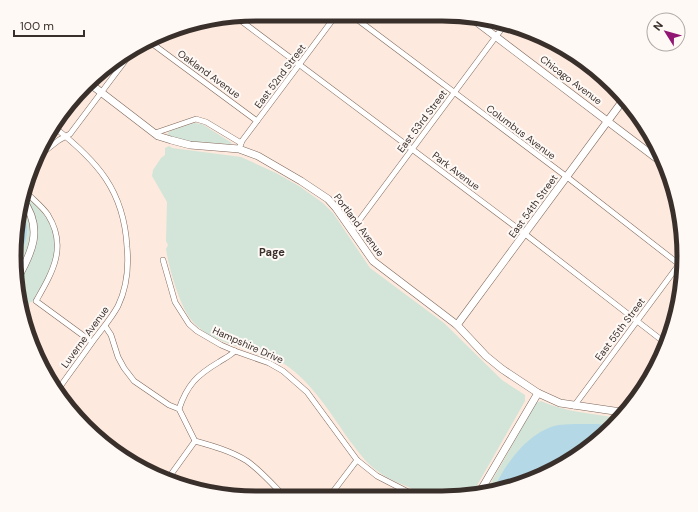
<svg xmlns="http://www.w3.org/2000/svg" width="698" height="512" font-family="'DM Sans',sans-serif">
	<rect width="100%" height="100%" fill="#fde9dd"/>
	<g fill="#d2e5d8">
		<path d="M 194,123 L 202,124 L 232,143 L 230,144 C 210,142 184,144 167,134 L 170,131 Z"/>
		<path d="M 169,146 L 172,148 L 241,157 L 276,173 L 299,186 L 323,203 L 333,213 L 370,268 L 444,323 L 502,380 L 525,395 L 525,401 L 471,496 L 425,496 L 419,492 C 405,485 388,480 376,470 C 365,462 358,451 350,441 C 331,414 313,384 286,365 C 257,347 217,348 193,322 C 180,308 169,268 166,249 L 168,245 L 166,241 L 167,202 L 152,176 L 153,170 L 161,158 L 165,155 L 165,148 Z"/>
		<path d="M 24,194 C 32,202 41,210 47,219 C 65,248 47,277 32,302 L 30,302 L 24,316 L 16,287 L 19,209 Z"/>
		<path d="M 541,401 C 565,412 590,413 616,418 L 589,448 L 535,479 L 485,493 L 536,403 Z"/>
	</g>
	<g fill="#b4d8e6">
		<path d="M 19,209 C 32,222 28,244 17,257 L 17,248 L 22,237 Z"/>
		<path d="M 581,424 L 598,424 L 608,426 L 589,448 L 535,479 L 493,491 C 504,465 529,430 559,425 C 566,424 574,424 581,424 Z"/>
	</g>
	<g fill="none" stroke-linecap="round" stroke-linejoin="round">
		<g stroke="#7d675b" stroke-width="6">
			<g id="street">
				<path d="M 350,14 L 567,177 L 680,265"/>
				<path d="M 236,17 L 525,234 L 664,342"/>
				<path d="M 150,42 L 257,121"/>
				<path d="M 54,127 C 97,161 124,190 127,247 C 129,268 127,287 118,306 C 111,319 101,330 93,341 C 81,358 69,374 57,391"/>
				<path d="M 155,133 L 196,119 L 206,122 L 241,143"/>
				<path d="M 239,149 L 242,141 L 337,14"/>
				<path d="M 36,158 L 59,140 L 70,134 L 134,49"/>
				<path d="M 25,191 C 32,199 42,206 48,215 C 68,247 52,273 36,301 L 92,342"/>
				<path d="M 352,230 L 506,23"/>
				<path d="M 163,260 L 175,302 L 189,324 L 197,331 L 221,345 L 235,351 L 269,363 L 283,371 L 307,392 L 357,460 L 377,476 L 416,496"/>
				<path d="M 105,326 L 111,335 L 118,357 L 124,368 L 134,381 L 169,405 L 179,409 L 195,441 C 213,446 231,451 247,461 C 261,471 273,485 285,497"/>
				<path d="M 574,406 L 680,263"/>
				<path d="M 179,409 C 187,385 197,375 219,362 C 225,358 230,356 235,351"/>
				<path d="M 167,480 L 195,441"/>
				<path d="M 329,497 L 357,460"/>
			</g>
		</g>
		<g stroke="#7d675b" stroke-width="8">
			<g id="secondary">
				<path d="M 470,17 L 660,161"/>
				<path d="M 89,83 L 158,136 L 171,140 L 190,145 L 239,149 L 258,156 L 301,181 L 328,199 L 336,208 L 373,261 L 457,325 L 486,356 L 502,369 L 538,393 L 560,403 L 621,412"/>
				<path d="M 16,281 C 32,253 44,228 22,199"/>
				<path d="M 457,325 L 624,99"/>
				<path d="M 478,495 L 538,393"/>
			</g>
		</g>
		<use href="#street" stroke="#fff" stroke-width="5"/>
		<use href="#secondary" stroke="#fff" stroke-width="7"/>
	</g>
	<g text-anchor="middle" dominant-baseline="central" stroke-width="4" stroke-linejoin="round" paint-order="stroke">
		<g font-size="10" fill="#3a302b" stroke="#fff9f6">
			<text transform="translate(209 74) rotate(36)">Oakland Avenue</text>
			<text transform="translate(280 76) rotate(-53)">East 52nd Street</text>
			<text transform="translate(571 80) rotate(37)">Chicago Avenue</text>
			<text transform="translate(422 121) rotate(-53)">East 53rd Street</text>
			<text transform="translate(521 132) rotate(37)">Columbus Avenue</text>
			<text transform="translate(456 171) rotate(37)">Park Avenue</text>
			<text transform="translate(533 206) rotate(-54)">East 54th Street</text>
			<text transform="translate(359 225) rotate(53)">Portland Avenue</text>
			<text transform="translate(620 329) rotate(-53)">East 55th Street</text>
			<text transform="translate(85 337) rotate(-54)">Luverne Avenue</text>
			<text transform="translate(248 345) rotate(24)">Hampshire Drive</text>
		</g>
		<g font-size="11" font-weight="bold" fill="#3a302b" stroke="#fff9f6">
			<text x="272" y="252">Page</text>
		</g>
	</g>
	<path d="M0 0H698V512H0ZM256 21H442A235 235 0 0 1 677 256V256A235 235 0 0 1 442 491H256A235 235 0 0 1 21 256V256A235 235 0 0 1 256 21Z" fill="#fff9f6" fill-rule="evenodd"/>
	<path fill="none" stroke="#3a302b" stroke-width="5" d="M256 21H442A235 235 0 0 1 677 256V256A235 235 0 0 1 442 491H256A235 235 0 0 1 21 256V256A235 235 0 0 1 256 21Z"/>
	<g transform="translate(666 32) rotate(307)"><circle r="19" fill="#fff9f6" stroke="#b0a9a5"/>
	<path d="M0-3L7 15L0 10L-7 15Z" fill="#911673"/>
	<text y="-6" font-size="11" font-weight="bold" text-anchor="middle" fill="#3a302b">N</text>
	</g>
	<path d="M14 30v6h70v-6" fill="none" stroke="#3a302b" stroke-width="2"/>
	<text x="20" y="30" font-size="12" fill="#3a302b" stroke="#fff9f6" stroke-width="3" paint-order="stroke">100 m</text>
</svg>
